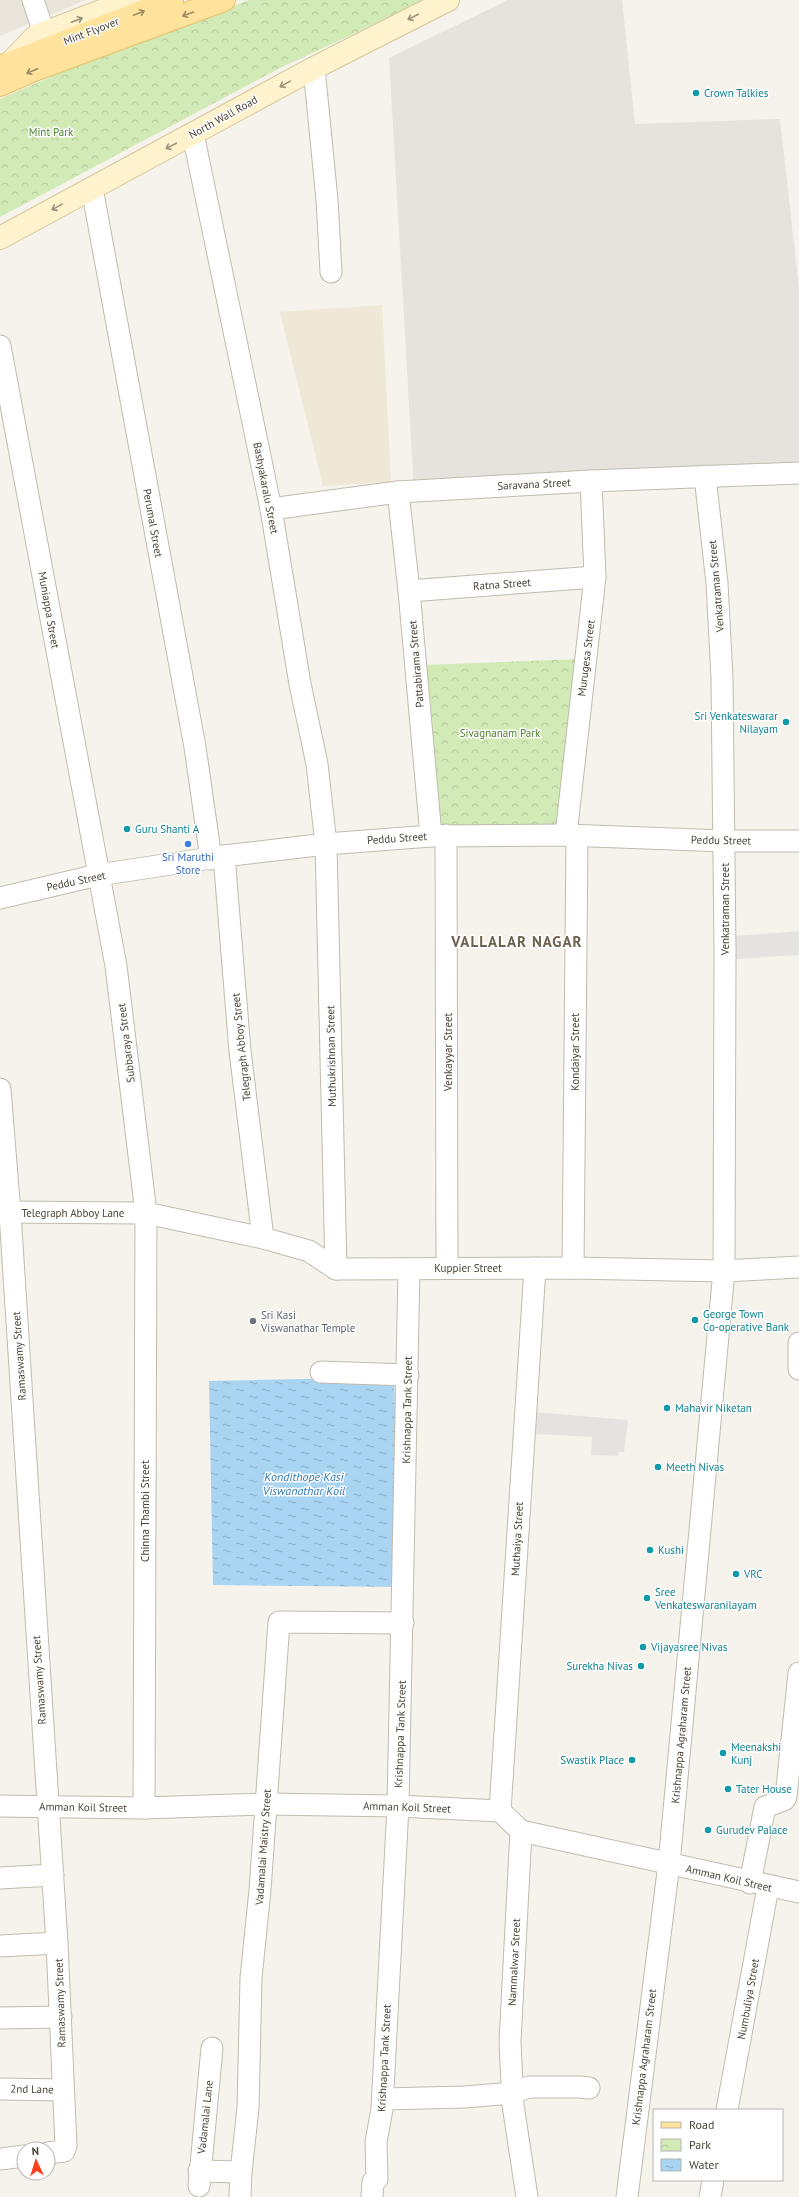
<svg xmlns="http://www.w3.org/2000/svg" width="799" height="2197" font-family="'PT Sans',sans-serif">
	<defs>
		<pattern id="park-crowns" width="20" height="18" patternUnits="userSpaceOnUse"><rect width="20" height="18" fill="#d2eab5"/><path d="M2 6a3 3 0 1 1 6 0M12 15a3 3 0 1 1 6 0" fill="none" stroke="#b6ca9c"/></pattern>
		<pattern id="water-ripples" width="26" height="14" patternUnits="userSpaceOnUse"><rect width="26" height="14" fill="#a9d4f2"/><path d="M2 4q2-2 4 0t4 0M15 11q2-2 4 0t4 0" fill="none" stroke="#8caec5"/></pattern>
	</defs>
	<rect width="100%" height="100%" fill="#f6f3ec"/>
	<path fill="#eae5da" d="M 0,0 L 86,0 L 0,36 Z"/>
	<path fill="#e6e2dd" d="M 508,0 L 622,0 L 635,124 L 780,119 L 799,288 L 799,466 L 414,491 L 389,58 Z"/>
	<path fill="#efe8d6" d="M 382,305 L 391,482 L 323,486 L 280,312 Z"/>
	<g fill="url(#park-crowns)">
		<path d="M 249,0 L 427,0 L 280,68 L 0,217 L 0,99 L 98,56 Z"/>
		<path d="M 578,659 L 562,827 L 436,825 L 423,665 Z"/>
	</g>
	<g fill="#e5e3e0">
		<path d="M 799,931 L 799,955 L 736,959 L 735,936 Z"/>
		<path d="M 534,1412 L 628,1420 L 624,1452 L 619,1452 L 618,1456 L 591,1455 L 592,1437 L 534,1434 Z"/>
	</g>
	<path fill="url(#water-ripples)" d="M 394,1377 L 400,1587 L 213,1585 L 209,1381 Z"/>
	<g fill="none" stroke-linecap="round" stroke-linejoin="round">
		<g stroke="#c2bbae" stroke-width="23">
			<g id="minor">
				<path d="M 33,0 L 44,33"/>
				<path d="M 314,68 L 327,200 L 331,272"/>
				<path d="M 193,134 L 271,509 L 300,684 L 317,764 L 326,844 L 336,1269"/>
				<path d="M 92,188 L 195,747 L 211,859"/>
				<path d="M 0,346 L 116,966 L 146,1213 L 144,1808"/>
				<path d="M 398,492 L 409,591 L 431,836"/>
				<path d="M 271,509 L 398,492 L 591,481 L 799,473"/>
				<path d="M 409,591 L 595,577"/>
				<path d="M 446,835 L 447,1268"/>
				<path d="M 566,835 L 595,577 L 591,481"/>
				<path d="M 224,856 L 240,1051 L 263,1238"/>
				<path d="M 0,898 L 98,875 L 224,856 L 326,844 L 431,836 L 566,835 L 725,841 L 799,841"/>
				<path d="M 0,1089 L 10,1213 L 57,1943 L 66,2146 L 64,2151 L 48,2153"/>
				<path d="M 0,1212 L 146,1213 L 263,1238 L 309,1251 L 336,1269 L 573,1268 L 724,1271 L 799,1267"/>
				<path d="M 573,1268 L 577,836"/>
				<path d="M 799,1343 L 799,1369"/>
				<path d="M 321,1372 L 408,1375"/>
				<path d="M 0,1806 L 144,1808 L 266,1804 L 398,1806 L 500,1811 L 521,1831 L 799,1892"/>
				<path d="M 500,1811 L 535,1268"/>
				<path d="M 521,1831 L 510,2042 L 513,2105 L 527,2197"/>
				<path d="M 0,1878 L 53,1875"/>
				<path d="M 750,1883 L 765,1807 L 784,1800 L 786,1797 L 799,1673"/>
				<path d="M 0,1946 L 57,1943"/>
				<path d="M 0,2018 L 61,2017"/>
				<path d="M 0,2089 L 63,2090"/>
				<path d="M 383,2099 L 464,2097 L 512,2093 L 529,2087 L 580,2087 L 589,2088"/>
				<path d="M 727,2110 L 768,1887"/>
				<path d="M 0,2159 L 24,2156"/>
				<path d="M 199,2171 L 241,2172"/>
				<path d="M 199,2186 L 212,2048"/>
				<path d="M 240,2197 L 241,2172 L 248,2108 L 251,1978 L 260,1890 L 279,1622 L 403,1623"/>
				<path d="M 372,2197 L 373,2182 L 377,2179 L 376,2142 L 382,2109 L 398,1806 L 409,1269"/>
				<path d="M 627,2197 L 669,1864 L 724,1271 L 725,950 L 722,678 L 717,583 L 705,476"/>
				<path d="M 710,2197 L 713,2180"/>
			</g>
		</g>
		<g stroke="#d6c79b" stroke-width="24">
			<g id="secondary">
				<path d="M 10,63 L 36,36 L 130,0"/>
				<path d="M 0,238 L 314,68 L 448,0"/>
			</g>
		</g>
		<g stroke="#e6c16a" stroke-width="24">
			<g id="primary">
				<path d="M 0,67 L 172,0"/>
				<path d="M 0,85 L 34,70 L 224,0"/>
			</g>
		</g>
		<use href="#minor" stroke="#fff" stroke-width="21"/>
		<use href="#secondary" stroke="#fff3cd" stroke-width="22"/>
		<use href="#primary" stroke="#ffe39c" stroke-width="22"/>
	</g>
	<defs><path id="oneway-shaft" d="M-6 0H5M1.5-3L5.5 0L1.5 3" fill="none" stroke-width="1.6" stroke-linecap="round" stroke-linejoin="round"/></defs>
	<g stroke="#9c8c66">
		<use href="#oneway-shaft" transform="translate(139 13) rotate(-21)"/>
		<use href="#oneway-shaft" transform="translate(188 14) rotate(160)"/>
		<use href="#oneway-shaft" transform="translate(32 71) rotate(157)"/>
	</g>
	<g stroke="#9c937c">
		<use href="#oneway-shaft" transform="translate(413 17) rotate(153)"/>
		<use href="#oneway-shaft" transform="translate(77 20) rotate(-21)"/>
		<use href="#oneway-shaft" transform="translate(285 84) rotate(151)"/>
		<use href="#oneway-shaft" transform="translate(171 146) rotate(152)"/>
		<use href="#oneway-shaft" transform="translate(57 207) rotate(151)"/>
	</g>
	<g fill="#0f9aa8" stroke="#fff" stroke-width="1.5">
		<circle cx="696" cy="93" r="4"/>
		<circle cx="786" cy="722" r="4"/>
		<circle cx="127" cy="829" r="4"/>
		<circle cx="695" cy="1320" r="4"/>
		<circle cx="667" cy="1408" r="4"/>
		<circle cx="658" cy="1467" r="4"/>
		<circle cx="650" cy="1550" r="4"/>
		<circle cx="736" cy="1574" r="4"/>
		<circle cx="647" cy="1598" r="4"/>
		<circle cx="643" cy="1647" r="4"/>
		<circle cx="641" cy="1666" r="4"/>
		<circle cx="723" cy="1753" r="4"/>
		<circle cx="632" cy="1760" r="4"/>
		<circle cx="728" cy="1789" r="4"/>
		<circle cx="708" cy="1830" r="4"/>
	</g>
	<circle fill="#3f7fe0" stroke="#fff" stroke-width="1.5" cx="188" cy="844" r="4"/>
	<circle fill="#6b7280" stroke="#fff" stroke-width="1.5" cx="253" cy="1321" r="4"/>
	<g text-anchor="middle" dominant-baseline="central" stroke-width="3" stroke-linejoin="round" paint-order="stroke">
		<g font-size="11" fill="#4b4439" stroke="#fff">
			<text transform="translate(91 31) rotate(-21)">Mint Flyover</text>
			<text transform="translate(223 117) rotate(-29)">North Wall Road</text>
			<text transform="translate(534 484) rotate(-3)">Saravana Street</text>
			<text transform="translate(266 488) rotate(79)">Bashyakaralu Street</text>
			<text transform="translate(153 523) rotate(80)">Perumal Street</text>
			<text transform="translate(502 584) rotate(-4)">Ratna Street</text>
			<text transform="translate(716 586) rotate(-95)">Venkatraman Street</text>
			<text transform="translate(49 610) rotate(80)">Muniappa Street</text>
			<text transform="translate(586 658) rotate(-83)">Murugesa Street</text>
			<text transform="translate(416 664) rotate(-95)">Pattabirama Street</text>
			<text transform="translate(397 838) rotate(-4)">Peddu Street</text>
			<text transform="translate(721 840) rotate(1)">Peddu Street</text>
			<text transform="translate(76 881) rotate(-12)">Peddu Street</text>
			<text transform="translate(725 909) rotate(-90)">Venkatraman Street</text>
			<text transform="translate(126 1043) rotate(-97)">Subbaraya Street</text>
			<text transform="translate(241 1047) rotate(-96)">Telegraph Abboy Street</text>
			<text transform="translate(448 1052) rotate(-90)">Venkayyar Street</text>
			<text transform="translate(575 1052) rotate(-90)">Kondaiyar Street</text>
			<text transform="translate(331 1056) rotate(-91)">Muthukrishnan Street</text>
			<text x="73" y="1213">Telegraph Abboy Lane</text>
			<text x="468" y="1268">Kuppier Street</text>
			<text transform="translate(19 1356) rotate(-94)">Ramaswamy Street</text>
			<text transform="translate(407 1410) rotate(-89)">Krishnappa Tank Street</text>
			<text transform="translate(145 1511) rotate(-90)">Chinna Thambi Street</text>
			<text transform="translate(517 1539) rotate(-87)">Muthaiya Street</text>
			<text transform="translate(39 1680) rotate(-94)">Ramaswamy Street</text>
			<text transform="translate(400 1734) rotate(-88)">Krishnappa Tank Street</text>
			<text transform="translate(681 1735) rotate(-85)">Krishnappa Agraharam Street</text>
			<text transform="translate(83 1807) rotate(1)">Amman Koil Street</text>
			<text transform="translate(407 1807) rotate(2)">Amman Koil Street</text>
			<text transform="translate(263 1847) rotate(-86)">Vadamalai Maistry Street</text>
			<text transform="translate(729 1878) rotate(13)">Amman Koil Street</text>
			<text transform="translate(514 1962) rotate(-87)">Nammalwar Street</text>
			<text transform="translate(748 1999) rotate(-80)">Numbuliya Street</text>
			<text transform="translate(60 2003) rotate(-92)">Ramaswamy Street</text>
			<text transform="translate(644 2057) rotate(-83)">Krishnappa Agraharam Street</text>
			<text transform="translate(384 2058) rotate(-87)">Krishnappa Tank Street</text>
			<text transform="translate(32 2089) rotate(1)">2nd Lane</text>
			<text transform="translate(205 2117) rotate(-84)">Vadamalai Lane</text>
		</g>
		<g font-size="11" fill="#0d838f" stroke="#fff" text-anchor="start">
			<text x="704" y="93">Crown Talkies</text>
			<text x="778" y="716" text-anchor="end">Sri Venkateswarar<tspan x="778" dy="13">Nilayam</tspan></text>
			<text x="135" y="829">Guru Shanti A</text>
			<text x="703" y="1314">George Town<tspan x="703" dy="13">Co-operative Bank</tspan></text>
			<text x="675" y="1408">Mahavir Niketan</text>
			<text x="666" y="1467">Meeth Nivas</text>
			<text x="658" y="1550">Kushi</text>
			<text x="744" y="1574">VRC</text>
			<text x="655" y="1592">Sree<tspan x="655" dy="13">Venkateswaranilayam</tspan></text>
			<text x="651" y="1647">Vijayasree Nivas</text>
			<text x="633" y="1666" text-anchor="end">Surekha Nivas</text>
			<text x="731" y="1747">Meenakshi<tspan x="731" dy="13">Kunj</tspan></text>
			<text x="624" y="1760" text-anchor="end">Swastik Place</text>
			<text x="736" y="1789">Tater House</text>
			<text x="716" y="1830">Gurudev Palace</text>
		</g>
		<g font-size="11" fill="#4a7f2a" stroke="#fff">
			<text x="51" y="132">Mint Park</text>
			<text x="500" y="733">Sivagnanam Park</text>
		</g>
		<g font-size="11" fill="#366cbe" stroke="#fff">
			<text x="188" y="857">Sri Maruthi<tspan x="188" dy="13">Store</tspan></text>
		</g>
		<g font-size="11" fill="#5b616d" stroke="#fff" text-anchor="start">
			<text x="261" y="1315">Sri Kasi<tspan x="261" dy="13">Viswanathar Temple</tspan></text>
		</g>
		<g font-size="12" font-style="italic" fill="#2e7ab2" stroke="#fff">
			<text x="304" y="1476">Kondithope Kasi<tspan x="304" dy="14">Viswanathar Koil</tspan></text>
		</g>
		<g font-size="15" font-weight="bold" letter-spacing="1" fill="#6e6250" stroke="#fff">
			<text x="517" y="941">VALLALAR NAGAR</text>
		</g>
	</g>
	<rect x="653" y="2109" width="130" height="72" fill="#ffffff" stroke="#b7b4b0"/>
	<rect x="661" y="2122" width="20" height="6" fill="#ffe39c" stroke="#b7b4b0"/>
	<text x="689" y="2129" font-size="12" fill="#4b4439">Road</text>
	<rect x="661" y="2139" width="20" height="12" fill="url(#park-crowns)" stroke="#b7b4b0"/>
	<text x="689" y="2149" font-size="12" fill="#4b4439">Park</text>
	<rect x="661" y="2159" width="20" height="12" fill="url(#water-ripples)" stroke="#b7b4b0"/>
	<text x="689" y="2169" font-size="12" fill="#4b4439">Water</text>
	<g transform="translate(36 2161) rotate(356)"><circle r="19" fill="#ffffff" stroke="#b7b4b0"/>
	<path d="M0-3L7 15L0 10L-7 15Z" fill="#fc3f1d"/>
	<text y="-6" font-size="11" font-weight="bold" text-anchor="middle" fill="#4b4439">N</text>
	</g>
</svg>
